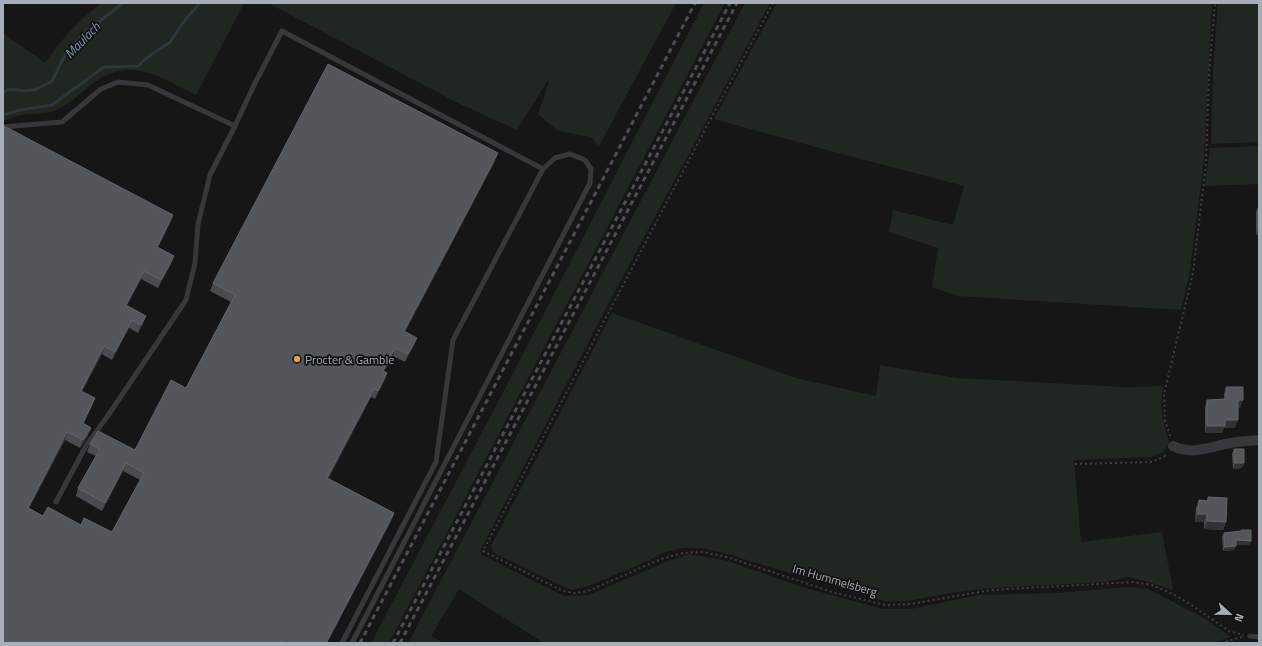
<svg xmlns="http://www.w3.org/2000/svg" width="1262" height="646" font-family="'Titillium Web',sans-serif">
	<rect width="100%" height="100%" fill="#161617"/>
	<g fill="#202720">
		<path d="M 96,3 L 244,3 L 196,95 C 166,80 135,58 101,78 C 85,87 74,102 57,110 C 44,115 30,113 17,116 C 12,117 8,120 3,121 L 3,33 L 45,63 C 61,40 77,22 99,5 Z"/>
		<path d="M 268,3 L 676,3 L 599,146 L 591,137 L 558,131 L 538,114 L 549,82 L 548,80 L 517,130 L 458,103 Z"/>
		<path d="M 704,3 L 725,3 L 389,643 L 371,643 L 507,385 Z"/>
		<path d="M 745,3 L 770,3 L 614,293 L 480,551 L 482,555 L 564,596 L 589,595 L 668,561 L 689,554 L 728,561 L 802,587 L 883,609 L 911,609 L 979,595 L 1057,593 L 1130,587 L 1148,589 L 1204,618 L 1231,637 L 1211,643 L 544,643 L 459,589 L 431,636 L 444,643 L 408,643 Z"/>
		<path d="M 777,3 L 1212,3 L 1204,161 L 1189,276 L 1181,310 L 958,296 L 932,287 L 938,248 L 889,232 L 893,210 L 953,225 L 964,186 L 827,150 L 714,119 Z"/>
		<path d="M 1218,3 L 1259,3 L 1259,142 L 1211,144 L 1213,70 Z"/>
		<path d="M 1259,146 L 1259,184 L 1205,186 L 1210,148 Z"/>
		<path d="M 612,313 L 796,378 L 876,396 L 880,365 L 957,378 L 1126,387 L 1163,386 L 1161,406 L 1163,419 L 1169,443 L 1165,450 L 1152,457 L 1074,460 L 1081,542 L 1162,532 L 1173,590 L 1149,582 L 1128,577 L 1107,582 L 992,588 L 949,593 L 908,601 L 884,601 L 753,562 L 725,553 L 702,548 L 682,548 L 662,553 L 648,561 L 588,586 L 573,590 L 562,586 L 494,553 L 491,546 Z"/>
	</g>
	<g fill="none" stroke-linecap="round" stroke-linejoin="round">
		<g stroke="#2c363b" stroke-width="3">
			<path d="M 3,92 L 9,89 L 26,91 L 37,89 L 52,81 L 66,53 L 86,32 L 123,3"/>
			<path d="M 3,115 L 20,110 L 52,105 L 104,67 L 138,66 L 148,57 L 170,42 L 185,20 L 200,3"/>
		</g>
		<g stroke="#3d3f43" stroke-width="2" stroke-dasharray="2 3" stroke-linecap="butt">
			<path d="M 773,3 L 709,122 L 483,551 L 563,591 L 575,593 L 588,591 L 661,559 L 683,553 L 702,552 L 727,557 L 832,592 L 885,605 L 910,604 L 991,590 L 1133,582 L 1152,585 L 1173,594 L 1193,606 L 1229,631 L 1244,635"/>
			<path d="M 1170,436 L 1165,421 L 1164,394 L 1193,273 L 1206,163 L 1209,74 L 1215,3"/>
			<path d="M 1075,464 L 1151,462 L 1164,457 L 1166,454"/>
			<path d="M 1221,643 L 1242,637"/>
		</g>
		<g stroke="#37383c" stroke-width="5">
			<path d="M 3,127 L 62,122 L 101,89 L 118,82 L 148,85 L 235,126"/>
			<path d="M 56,502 L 87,444 L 107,417 L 186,300 L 195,263 L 198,224 L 210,175 L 235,126 L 254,85 L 282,31 L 543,169 L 453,340 L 436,462 L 342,643"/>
			<path d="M 1250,636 L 1259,637"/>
			<path d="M 352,643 L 590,183 L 591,169 L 585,160 L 570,154 L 555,158 L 543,169"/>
		</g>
		<path stroke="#37383c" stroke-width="10" d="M 1173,446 C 1193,456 1210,446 1231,443 C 1240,441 1250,441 1259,440"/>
		<g stroke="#4c4e53" stroke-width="3" stroke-dasharray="5 4" stroke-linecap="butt">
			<path d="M 360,643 L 695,3"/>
			<path d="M 393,643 L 730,3"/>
			<path d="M 400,643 L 737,3"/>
		</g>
	</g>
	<g fill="#494b4f">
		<path d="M 3,128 L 170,223 L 158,247 L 174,256 L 171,264 L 158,288 L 141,279 L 127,305 L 143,324 L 138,333 L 129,328 L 112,360 L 102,354 L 82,391 L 92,406 L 83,424 L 88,436 L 80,448 L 65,440 L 29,508 L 43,516 L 112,532 L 140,480 L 123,471 L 102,511 L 76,496 L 78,488 L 96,456 L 87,452 L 90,444 L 135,450 L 186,388 L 231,302 L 210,291 L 213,283 L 495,161 L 405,332 L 414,345 L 405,362 L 393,356 L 384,371 L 387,373 L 384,381 L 375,399 L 371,397 L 328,478 L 394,513 L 391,521 L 327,643 L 3,643 Z"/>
		<path d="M 1259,204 L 1259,235 L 1256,235 L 1256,212 Z"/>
		<path d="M 1226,387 L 1240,408 L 1238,408 L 1235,428 L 1224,428 L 1222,433 L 1205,433 L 1205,407 L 1207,400 L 1224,399 L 1224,394 Z"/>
		<path d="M 1234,449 L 1244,463 L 1242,468 L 1233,469 L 1232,454 Z"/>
		<path d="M 1208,497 L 1226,522 L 1223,530 L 1204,529 L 1204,522 L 1195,522 L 1196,508 L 1199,500 L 1207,501 Z"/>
		<path d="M 1241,530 L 1251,541 L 1249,545 L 1236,545 L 1234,550 L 1223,551 L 1222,537 L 1224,533 L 1241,531 Z"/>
	</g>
	<g fill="#303234">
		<path d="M 498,153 L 495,161 L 401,339 L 404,331 Z"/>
		<path d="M 173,215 L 170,223 L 154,255 L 157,247 Z"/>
		<path d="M 1259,227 L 1259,235 L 1256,235 Z"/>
		<path d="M 174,256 L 171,264 L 158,288 L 161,280 Z"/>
		<path d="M 144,271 L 141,279 L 123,313 L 126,305 Z"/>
		<path d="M 146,316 L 143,324 L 138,333 L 141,325 Z"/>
		<path d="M 132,320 L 129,328 L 112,360 L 115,352 Z"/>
		<path d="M 417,338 L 414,345 L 405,362 L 408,354 Z"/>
		<path d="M 104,346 L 102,354 L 78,399 L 81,391 Z"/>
		<path d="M 395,348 L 393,356 L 380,379 L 383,371 Z"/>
		<path d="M 387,373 L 384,381 L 375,399 L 378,391 Z"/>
		<path d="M 374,389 L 371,397 L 325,486 L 327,478 Z"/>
		<path d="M 95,398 L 92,406 L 80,431 L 83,423 Z"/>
		<path d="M 1238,400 L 1243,400 L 1240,408 L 1235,408 Z"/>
		<path d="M 1225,420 L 1238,420 L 1235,428 L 1224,428 L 1222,433 L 1205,433 L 1207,426 Z"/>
		<path d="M 91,428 L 88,436 L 80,448 L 83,440 Z"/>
		<path d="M 67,432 L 65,440 L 25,516 L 28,508 Z"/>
		<path d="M 126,463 L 123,471 L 102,511 L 105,503 Z"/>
		<path d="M 1235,463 L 1244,463 L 1242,468 L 1233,469 Z"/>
		<path d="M 394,513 L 391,521 L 327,643 L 326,643 Z"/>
		<path d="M 1198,514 L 1207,514 L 1204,522 L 1195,522 Z"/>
		<path d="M 1207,521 L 1226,522 L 1223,530 L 1204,529 Z"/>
		<path d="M 1236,540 L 1251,541 L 1249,545 L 1234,545 Z"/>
		<path d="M 1236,546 L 1234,550 L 1223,551 L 1225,547 Z"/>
	</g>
	<g fill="#53565a" stroke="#616469">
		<path d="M 328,64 L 498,153 L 404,331 L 417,338 L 408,354 L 395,348 L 383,371 L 387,373 L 378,391 L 374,389 L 327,478 L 394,513 L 326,643 L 285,643 L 281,641 L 280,643 L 3,643 L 3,128 L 4,126 L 173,215 L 157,247 L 174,256 L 161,280 L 144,271 L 126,305 L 146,316 L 141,325 L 132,320 L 115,352 L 104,346 L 81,391 L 95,398 L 83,423 L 91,428 L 83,440 L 67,432 L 28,508 L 43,516 L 48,507 L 81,525 L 84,518 L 112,532 L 144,473 L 126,463 L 105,503 L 78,488 L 100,449 L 90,444 L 98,431 L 135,450 L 171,380 L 186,388 L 235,295 L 213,283 Z"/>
		<path d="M 1226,387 L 1243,387 L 1243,400 L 1238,400 L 1238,420 L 1225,420 L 1225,426 L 1207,426 L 1207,400 L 1227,399 Z"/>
		<path d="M 1234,449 L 1244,449 L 1244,463 L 1235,463 Z"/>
		<path d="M 1208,497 L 1227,498 L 1226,522 L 1207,521 L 1207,514 L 1198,514 L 1199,500 L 1208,501 Z"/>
		<path d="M 1241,530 L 1251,530 L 1251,541 L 1236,540 L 1236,546 L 1225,547 L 1224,533 L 1241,531 Z"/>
	</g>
	<circle fill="#e89e3d" stroke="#111112" stroke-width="1.5" cx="297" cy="359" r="4"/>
	<g text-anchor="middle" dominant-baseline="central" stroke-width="3.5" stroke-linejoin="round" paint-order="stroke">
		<g font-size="12" fill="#a8aeb7" stroke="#111112" text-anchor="start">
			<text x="305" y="359">Procter &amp; Gamble</text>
		</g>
		<g font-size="12" fill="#a8aeb7" stroke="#111112">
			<text transform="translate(835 580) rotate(16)">Im Hummelsberg</text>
		</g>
		<g font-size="13" font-style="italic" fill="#819fb0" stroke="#111112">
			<text transform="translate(82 40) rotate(-46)">Maulach</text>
		</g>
	</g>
	<rect width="1262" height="646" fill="none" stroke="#a8aeb7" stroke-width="8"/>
	<g transform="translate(1230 614) rotate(112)" stroke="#111112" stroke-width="3" paint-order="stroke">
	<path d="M0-3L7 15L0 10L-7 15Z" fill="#a8aeb7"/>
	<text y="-6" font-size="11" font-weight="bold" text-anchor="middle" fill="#a8aeb7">N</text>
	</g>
</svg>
